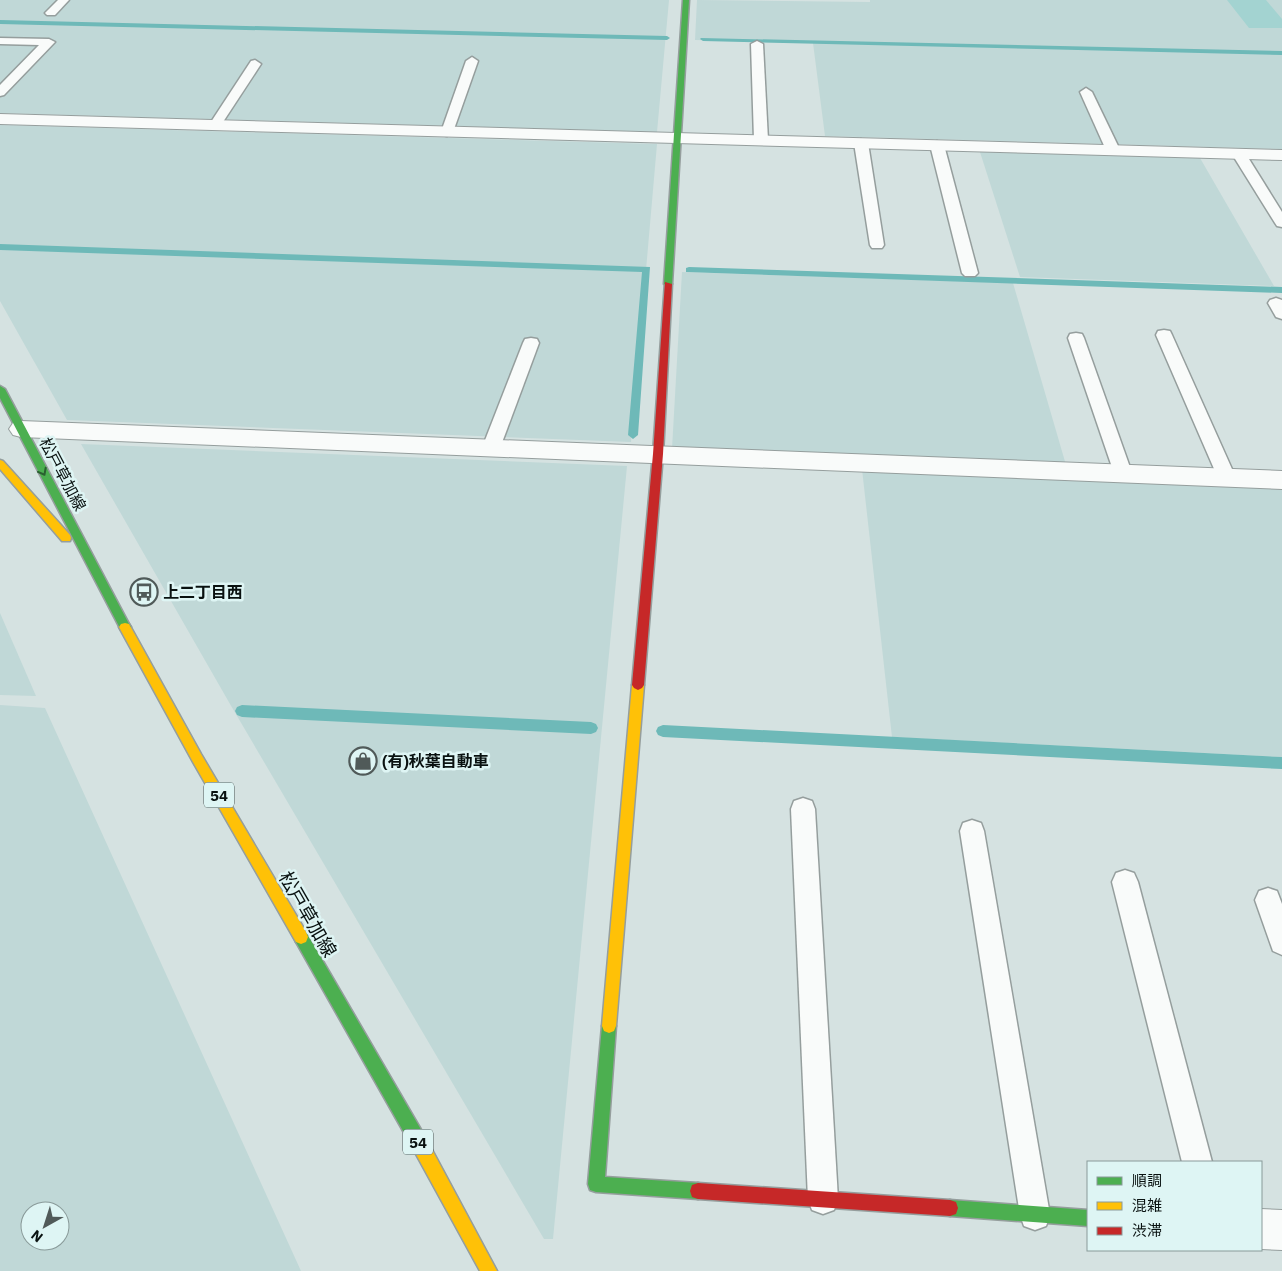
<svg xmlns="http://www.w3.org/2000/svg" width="1282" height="1271" font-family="'IBM Plex Sans','Noto Sans JP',sans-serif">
	<rect width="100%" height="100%" fill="#d5e2e1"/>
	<g fill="#c0d8d7" fill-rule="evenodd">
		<path d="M 0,0 L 669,0 L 657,132 L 0,113 Z"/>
		<path d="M 697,0 L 870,2 L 870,0 L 1282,0 L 1282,149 L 825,136 L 813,43 L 695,40 Z"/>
		<path d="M 0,125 L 657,144 L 631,442 L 67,420 L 0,301 Z"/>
		<path d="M 980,152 L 1200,158 L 1274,286 L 1020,277 Z"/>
		<path d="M 682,272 L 1013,283 L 1066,465 L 672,449 Z"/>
		<path d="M 81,444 L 627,466 L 553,1239 L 544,1239 L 230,704 Z"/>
		<path d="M 862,469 L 1282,487 L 1282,757 L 892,737 Z"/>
		<path d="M 0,613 L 36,696 L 0,695 Z"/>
		<path d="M 0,705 L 45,708 L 301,1271 L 0,1271 ZM 30,1211 L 60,1211 L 60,1241 L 30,1241 Z"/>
	</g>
	<path fill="#a3d3d1" d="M 1227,0 L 1266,0 L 1282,19 L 1282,28 L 1249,28 Z"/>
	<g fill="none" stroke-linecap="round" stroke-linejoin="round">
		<g fill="#6eb9b8" fill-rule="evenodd">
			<path d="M 0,20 L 667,36 L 670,38 L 667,40 L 0,24 Z"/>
			<path d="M 701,38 L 1282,51 L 1282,55 L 703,41 L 700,39 Z"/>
			<path d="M 0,244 L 650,267 L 638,435 L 633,439 L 628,435 L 642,272 L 0,250 Z"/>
			<path d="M 689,267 L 1282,287 L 1282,293 L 686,272 L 686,268 Z"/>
			<path d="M 242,705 L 591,722 L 596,724 L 598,728 L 596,732 L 591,734 L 242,717 L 237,715 L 235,711 L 237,707 Z"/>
			<path d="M 663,725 L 1282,757 L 1282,769 L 663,737 L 658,735 L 656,731 L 658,727 Z"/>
		</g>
		<g stroke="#959e9d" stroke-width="3">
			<g id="lane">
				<path d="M 58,0 L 69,0 L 55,15 L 47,15 L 45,13 Z"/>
				<path d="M 0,38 L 49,39 L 55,42 L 4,95 L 0,96 L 0,85 L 39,45 L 0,44 Z"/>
				<path d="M 757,41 L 763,44 L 768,140 L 761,144 L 754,140 L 751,44 Z"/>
				<path d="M 472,57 L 478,61 L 453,132 L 447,136 L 442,135 L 441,132 L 466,61 Z"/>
				<path d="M 255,60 L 261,64 L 221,125 L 215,129 L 210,128 L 209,125 L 251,61 Z"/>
				<path d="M 1086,88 L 1092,92 L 1120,150 L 1118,153 L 1113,154 L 1106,150 L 1080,92 Z"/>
				<path d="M 861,139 L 868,143 L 884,245 L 882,248 L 872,248 L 870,245 L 854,143 Z"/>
				<path d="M 937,141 L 944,145 L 978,273 L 975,276 L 965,276 L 962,273 L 930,145 Z"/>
				<path d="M 1239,150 L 1244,151 L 1282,212 L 1282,227 L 1277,226 L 1275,223 L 1232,154 Z"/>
				<path d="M 1276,298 L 1282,300 L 1282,319 L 1276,317 L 1268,303 L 1270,300 Z"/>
				<path d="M 1164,330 L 1170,331 L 1172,335 L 1236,478 L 1234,483 L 1227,485 L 1220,483 L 1218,478 L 1156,335 L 1158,331 Z"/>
				<path d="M 1076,333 L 1082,334 L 1084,338 L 1132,473 L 1130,478 L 1123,480 L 1116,478 L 1114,473 L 1068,338 L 1070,334 Z"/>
				<path d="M 531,338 L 537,339 L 539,343 L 500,448 L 497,452 L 491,454 L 485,452 L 482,448 L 523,343 L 525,339 Z"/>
				<path d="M 803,798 L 812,801 L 815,809 L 838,1199 L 834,1210 L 823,1214 L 812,1210 L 808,1199 L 791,809 L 794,801 Z"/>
				<path d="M 972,820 L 981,823 L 984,831 L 1050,1215 L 1046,1226 L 1035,1230 L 1024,1226 L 1020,1215 L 960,831 L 963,823 Z"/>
				<path d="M 1125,870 L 1134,873 L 1138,882 L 1212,1162 L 1182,1162 L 1112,882 L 1116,873 Z"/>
				<path d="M 1268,888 L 1277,891 L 1282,904 L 1282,955 L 1273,951 L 1255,900 L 1259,891 Z"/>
			</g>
		</g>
		<g stroke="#959e9d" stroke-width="2">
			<g id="street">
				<path d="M 0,114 L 1282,150 L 1282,160 L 0,124 Z"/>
				<path d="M 21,421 L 1282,471 L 1282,489 L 21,437 L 13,435 L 9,429 L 13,423 Z"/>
				<path d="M 1261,1209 L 1282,1210 L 1282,1250 L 1261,1249 Z"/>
			</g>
		</g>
		<g stroke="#959e9d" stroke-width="3">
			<g id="fast">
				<path d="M 683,0 L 689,0 L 672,284 L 668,286 L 664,284 Z"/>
				<path d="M 0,386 L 5,389 L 129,624 L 131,627 L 129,630 L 121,630 L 0,398 Z"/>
				<path d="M 301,930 L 306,932 L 423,1133 L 425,1139 L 423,1145 L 417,1147 L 411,1145 L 296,942 L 294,937 L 296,932 Z"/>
				<path d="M 609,1019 L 614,1021 L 616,1026 L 605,1177 L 698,1183 L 704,1185 L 706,1191 L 704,1197 L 698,1199 L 596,1192 L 590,1190 L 588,1184 L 602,1026 L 604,1021 Z"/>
				<path d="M 950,1200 L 1088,1210 L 1088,1226 L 950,1216 L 944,1214 L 942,1208 L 944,1202 Z"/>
			</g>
		</g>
		<g stroke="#959e9d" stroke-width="3">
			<g id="slow">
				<path d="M 0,460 L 3,461 L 70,535 L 71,538 L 70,541 L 62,541 L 0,469 Z"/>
				<path d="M 125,623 L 129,624 L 201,754 L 306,932 L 308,937 L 306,942 L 301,944 L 296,942 L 193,762 L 119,627 L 121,624 Z"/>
				<path d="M 638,680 L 642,682 L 644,685 L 616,1026 L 614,1031 L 609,1033 L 604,1031 L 602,1026 L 632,685 L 634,682 Z"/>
				<path d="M 417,1131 L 423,1133 L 497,1271 L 480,1271 L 411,1145 L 409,1139 L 411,1133 Z"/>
			</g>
		</g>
		<g stroke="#959e9d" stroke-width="3">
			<g id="jam">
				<path d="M 665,282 L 672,284 L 663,454 L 644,685 L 642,688 L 638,690 L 634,688 L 632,685 L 653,454 Z"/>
				<path d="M 698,1183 L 950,1200 L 956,1202 L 958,1208 L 956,1214 L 950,1216 L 698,1199 L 692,1197 L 690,1191 L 692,1185 Z"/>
			</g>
		</g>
		<use href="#lane" fill="#f9fbfa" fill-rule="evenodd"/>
		<use href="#street" fill="#f9fbfa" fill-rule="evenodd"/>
		<use href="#fast" fill="#4caf50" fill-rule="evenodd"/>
		<use href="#slow" fill="#ffc107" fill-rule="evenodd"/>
		<use href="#jam" fill="#c62828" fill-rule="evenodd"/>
	</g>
	<defs><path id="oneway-chevron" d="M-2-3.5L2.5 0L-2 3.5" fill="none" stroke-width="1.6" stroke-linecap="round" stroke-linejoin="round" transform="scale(1.25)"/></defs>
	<use stroke="#2a6030" href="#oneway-chevron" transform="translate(43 472) rotate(62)"/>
	<defs>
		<g id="bus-ring" transform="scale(1.4375)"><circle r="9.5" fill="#def5f4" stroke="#505a59" stroke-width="1.5"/><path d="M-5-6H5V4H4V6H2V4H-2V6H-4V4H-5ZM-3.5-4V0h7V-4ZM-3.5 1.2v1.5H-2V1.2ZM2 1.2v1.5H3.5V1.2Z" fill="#505a59"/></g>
		<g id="shop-ring" transform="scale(1.4375)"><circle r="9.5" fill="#def5f4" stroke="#505a59" stroke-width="1.5"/><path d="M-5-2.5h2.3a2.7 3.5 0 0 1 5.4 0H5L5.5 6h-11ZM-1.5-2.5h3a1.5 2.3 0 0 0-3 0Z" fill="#505a59"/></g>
	</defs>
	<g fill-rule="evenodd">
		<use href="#bus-ring" x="144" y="592"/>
		<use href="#shop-ring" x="363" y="761"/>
	</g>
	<g text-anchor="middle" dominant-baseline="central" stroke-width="5" stroke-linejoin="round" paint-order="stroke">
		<g fill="#def5f4" stroke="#495554" stroke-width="1">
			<rect x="204" y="782.5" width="30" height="25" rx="4"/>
			<rect x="403" y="1129.5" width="30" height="25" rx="4"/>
		</g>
		<g font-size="15" font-weight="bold" fill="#091110">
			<text x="219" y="795">54</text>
			<text x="418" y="1142">54</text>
		</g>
		<g font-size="16" fill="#091110" stroke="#def5f4">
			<text transform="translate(63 474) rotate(62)">松戸草加線</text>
		</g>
		<g font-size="16" font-weight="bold" fill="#091110" stroke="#def5f4" text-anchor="start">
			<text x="163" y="592">上二丁目西</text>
			<text x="382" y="761">(有)秋葉自動車</text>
		</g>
		<g font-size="19" fill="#091110" stroke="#def5f4">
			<text transform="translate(308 914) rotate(60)">松戸草加線</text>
		</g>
	</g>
	<rect x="1087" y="1161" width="175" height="90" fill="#def5f4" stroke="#899a99"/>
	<rect x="1097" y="1177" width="25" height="8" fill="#4caf50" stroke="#899a99"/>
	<text x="1132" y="1186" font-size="15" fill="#091110">順調</text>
	<rect x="1097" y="1202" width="25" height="8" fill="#ffc107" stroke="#899a99"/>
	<text x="1132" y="1211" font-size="15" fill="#091110">混雑</text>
	<rect x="1097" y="1227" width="25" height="8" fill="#c62828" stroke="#899a99"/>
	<text x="1132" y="1236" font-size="15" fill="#091110">渋滞</text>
	<g transform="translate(45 1226) rotate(219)"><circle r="24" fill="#def5f4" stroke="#899a99"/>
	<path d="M0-4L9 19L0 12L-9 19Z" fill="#505a59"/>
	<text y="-8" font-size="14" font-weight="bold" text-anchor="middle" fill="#091110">N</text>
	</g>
</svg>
